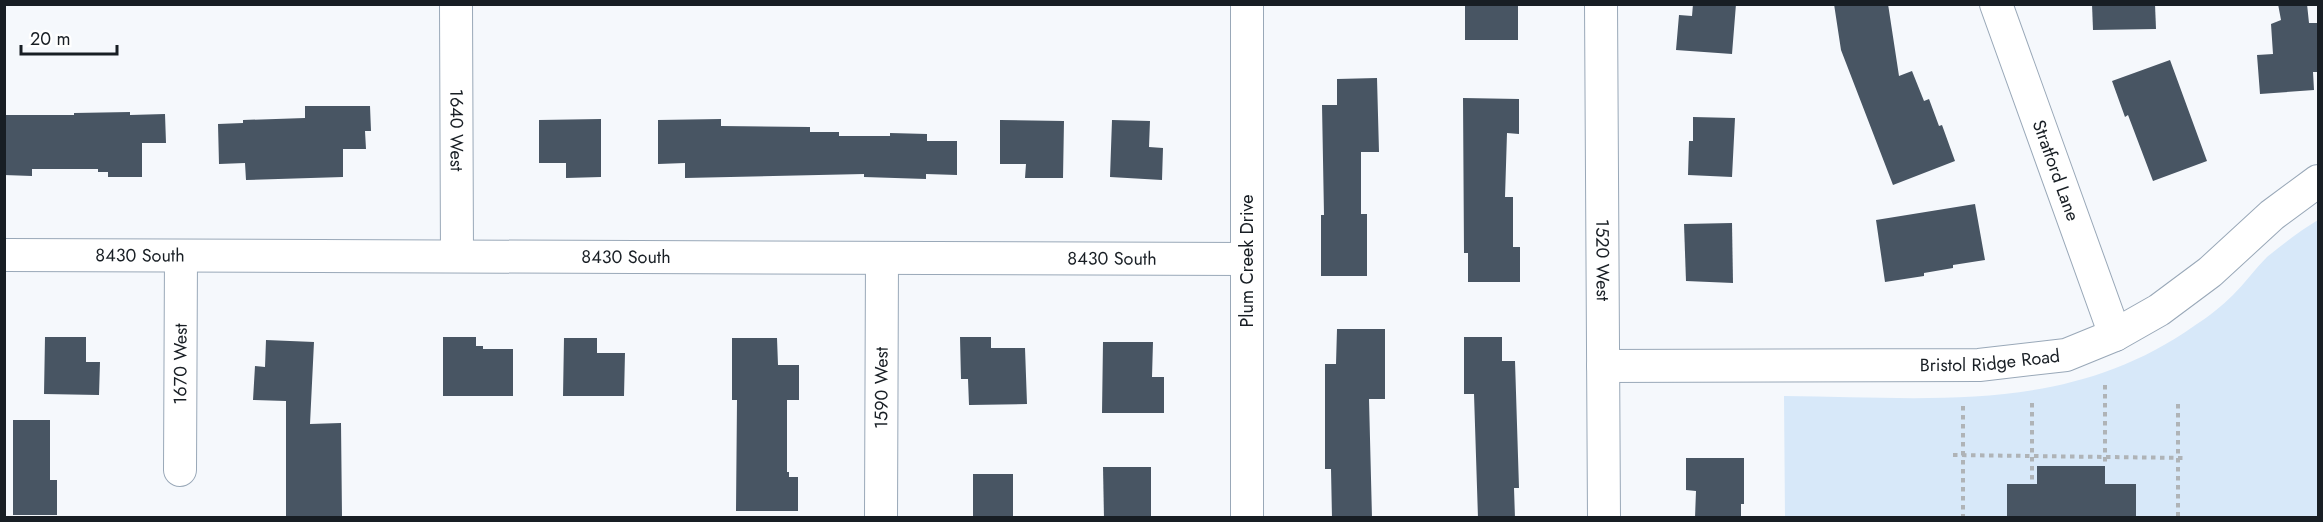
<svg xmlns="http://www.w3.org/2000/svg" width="2323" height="522" font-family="Jost,sans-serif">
	<rect width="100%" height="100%" fill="#f5f8fc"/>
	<path fill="#d7e8f9" d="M 2318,220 L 2318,517 L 1785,517 L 1784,396 C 1930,397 2068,415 2194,326 C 2208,317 2222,306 2233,295 C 2245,283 2255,269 2267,257 C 2283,244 2301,230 2318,220 Z"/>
	<g fill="#485563">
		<path d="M 1465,4 L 1518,5 L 1518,40 L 1465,40 Z"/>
		<path d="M 1693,4 L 1736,4 L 1732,54 L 1676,50 L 1679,15 L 1692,16 Z"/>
		<path d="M 1834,4 L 1888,4 L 1899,76 L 1912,71 L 1924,101 L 1929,99 L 1939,126 L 1942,125 L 1955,161 L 1893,185 L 1841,50 Z"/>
		<path d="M 2092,4 L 2155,4 L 2156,29 L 2093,30 Z"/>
		<path d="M 2278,4 L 2307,4 L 2309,23 L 2319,23 L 2319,72 L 2313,72 L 2314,90 L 2260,94 L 2257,55 L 2273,54 L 2271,24 L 2281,20 Z"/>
		<path d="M 2170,60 L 2207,161 L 2153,181 L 2128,115 L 2125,117 L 2112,81 Z"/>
		<path d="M 1377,78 L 1379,152 L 1361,152 L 1361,214 L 1367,214 L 1367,276 L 1321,276 L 1321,215 L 1324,215 L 1322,105 L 1337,105 L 1337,79 Z"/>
		<path d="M 1463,98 L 1519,99 L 1519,134 L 1507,133 L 1505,197 L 1513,197 L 1513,247 L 1520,247 L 1520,282 L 1468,282 L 1468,253 L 1464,253 Z"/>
		<path d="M 305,106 L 370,106 L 371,131 L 365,131 L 366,149 L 343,149 L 343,177 L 246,180 L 245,163 L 219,164 L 218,124 L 243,123 L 243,120 L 305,118 Z"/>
		<path d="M 130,112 L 130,115 L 165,114 L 166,143 L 142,143 L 142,177 L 108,177 L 108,172 L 98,172 L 98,169 L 32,169 L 32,176 L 4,175 L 4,115 L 74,115 L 74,113 Z"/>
		<path d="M 1693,117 L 1735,118 L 1732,177 L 1688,175 L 1689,141 L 1693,141 Z"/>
		<path d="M 601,119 L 601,177 L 566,178 L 566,163 L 539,163 L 539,120 Z"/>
		<path d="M 721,119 L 721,126 L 810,127 L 810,132 L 839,132 L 839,136 L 890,136 L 890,133 L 927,134 L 927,141 L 957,141 L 957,175 L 926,174 L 926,179 L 864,177 L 864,174 L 685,178 L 685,163 L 658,164 L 658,120 Z"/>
		<path d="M 1000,120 L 1064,121 L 1063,178 L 1025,178 L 1026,164 L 1000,164 Z"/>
		<path d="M 1112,120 L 1150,121 L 1149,147 L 1163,148 L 1162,180 L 1110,177 Z"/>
		<path d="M 1975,204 L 1985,260 L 1953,265 L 1953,268 L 1924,273 L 1924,276 L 1885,282 L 1876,220 Z"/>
		<path d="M 1732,223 L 1733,283 L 1686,281 L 1684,224 Z"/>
		<path d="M 1337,329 L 1385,329 L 1385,399 L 1369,399 L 1372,518 L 1332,518 L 1331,469 L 1325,469 L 1325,364 L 1336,364 Z"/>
		<path d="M 45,337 L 86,337 L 86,362 L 100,362 L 99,395 L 44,394 Z"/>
		<path d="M 443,337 L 476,337 L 476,346 L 483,346 L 483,349 L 513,349 L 513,396 L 443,396 Z"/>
		<path d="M 960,337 L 991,337 L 991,348 L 1025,348 L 1027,404 L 969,405 L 968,379 L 961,379 Z"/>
		<path d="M 1464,337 L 1502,337 L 1502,361 L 1515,361 L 1519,488 L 1514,488 L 1515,518 L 1478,518 L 1474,394 L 1464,394 Z"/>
		<path d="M 564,338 L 597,338 L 597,353 L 625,353 L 624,396 L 563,396 Z"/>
		<path d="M 732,338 L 777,338 L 778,365 L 799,365 L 799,400 L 787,400 L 787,472 L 789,472 L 789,477 L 798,477 L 798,511 L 736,511 L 737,400 L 732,400 Z"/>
		<path d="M 266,340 L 314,342 L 310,424 L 341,423 L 342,516 L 286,516 L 286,401 L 253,400 L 255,366 L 265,367 Z"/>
		<path d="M 1103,342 L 1153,342 L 1152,377 L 1164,377 L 1164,413 L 1102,413 Z"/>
		<path d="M 13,420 L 50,420 L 50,480 L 57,480 L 57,515 L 13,515 Z"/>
		<path d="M 1686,458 L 1744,458 L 1744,504 L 1741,504 L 1741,518 L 1695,518 L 1696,491 L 1686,490 Z"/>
		<path d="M 2037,466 L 2105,466 L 2105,484 L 2136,484 L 2136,518 L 2007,518 L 2007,484 L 2037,484 Z"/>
		<path d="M 1103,467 L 1151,467 L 1151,518 L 1104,518 Z"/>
		<rect x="973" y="474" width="40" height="44"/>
	</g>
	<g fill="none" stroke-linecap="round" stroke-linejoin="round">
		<g stroke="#99a8b8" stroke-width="34">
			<g id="minor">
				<path id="s1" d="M 456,4 L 457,256"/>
				<path d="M 1247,4 L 1247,518"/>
				<path id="s2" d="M 1601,4 L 1604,518"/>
				<path id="s3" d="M 1996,4 L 2115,335"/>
				<path id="s4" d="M 4,255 L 1247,259"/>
				<path id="s5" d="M 1603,366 L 1979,365 L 2066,355 L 2115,335 L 2159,310 L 2210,272 L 2272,215 L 2318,181"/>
				<path id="s6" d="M 180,470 L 181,256"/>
				<path id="s7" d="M 881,518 L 882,258"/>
			</g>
		</g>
		<g stroke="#afb3b7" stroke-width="4" stroke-dasharray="4.5 4.5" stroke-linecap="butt">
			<path d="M 2105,385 L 2105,466"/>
			<path d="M 2032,403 L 2032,484"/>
			<path d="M 2178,404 L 2178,518"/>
			<path d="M 1963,406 L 1963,518"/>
			<path d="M 1953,455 L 2185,458"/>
		</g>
		<use href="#minor" stroke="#fff" stroke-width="32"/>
	</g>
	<g text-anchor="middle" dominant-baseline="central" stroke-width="6" stroke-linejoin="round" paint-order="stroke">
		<g font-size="18" fill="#181e24" stroke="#fff">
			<text stroke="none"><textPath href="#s1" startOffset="126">1640 West</textPath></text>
			<text stroke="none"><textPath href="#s3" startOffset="177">Stratford Lane</textPath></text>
			<text stroke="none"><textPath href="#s4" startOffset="136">8430 South</textPath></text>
			<text stroke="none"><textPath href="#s4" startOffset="622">8430 South</textPath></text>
			<text stroke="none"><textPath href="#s4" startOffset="1108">8430 South</textPath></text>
			<text transform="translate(1247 261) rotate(-90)">Plum Creek Drive</text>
			<text stroke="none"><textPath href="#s2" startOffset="256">1520 West</textPath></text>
			<text stroke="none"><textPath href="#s5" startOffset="387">Bristol Ridge Road</textPath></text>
			<text stroke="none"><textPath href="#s6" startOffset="106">1670 West</textPath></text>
			<text stroke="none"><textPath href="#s7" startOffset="130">1590 West</textPath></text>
		</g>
	</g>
	<rect width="2323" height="522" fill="none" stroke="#181e24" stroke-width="12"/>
	<path d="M21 45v9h96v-9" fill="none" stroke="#181e24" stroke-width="3"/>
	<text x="30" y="45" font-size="18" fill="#181e24" stroke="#ffffff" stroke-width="4.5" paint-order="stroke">20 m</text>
</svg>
